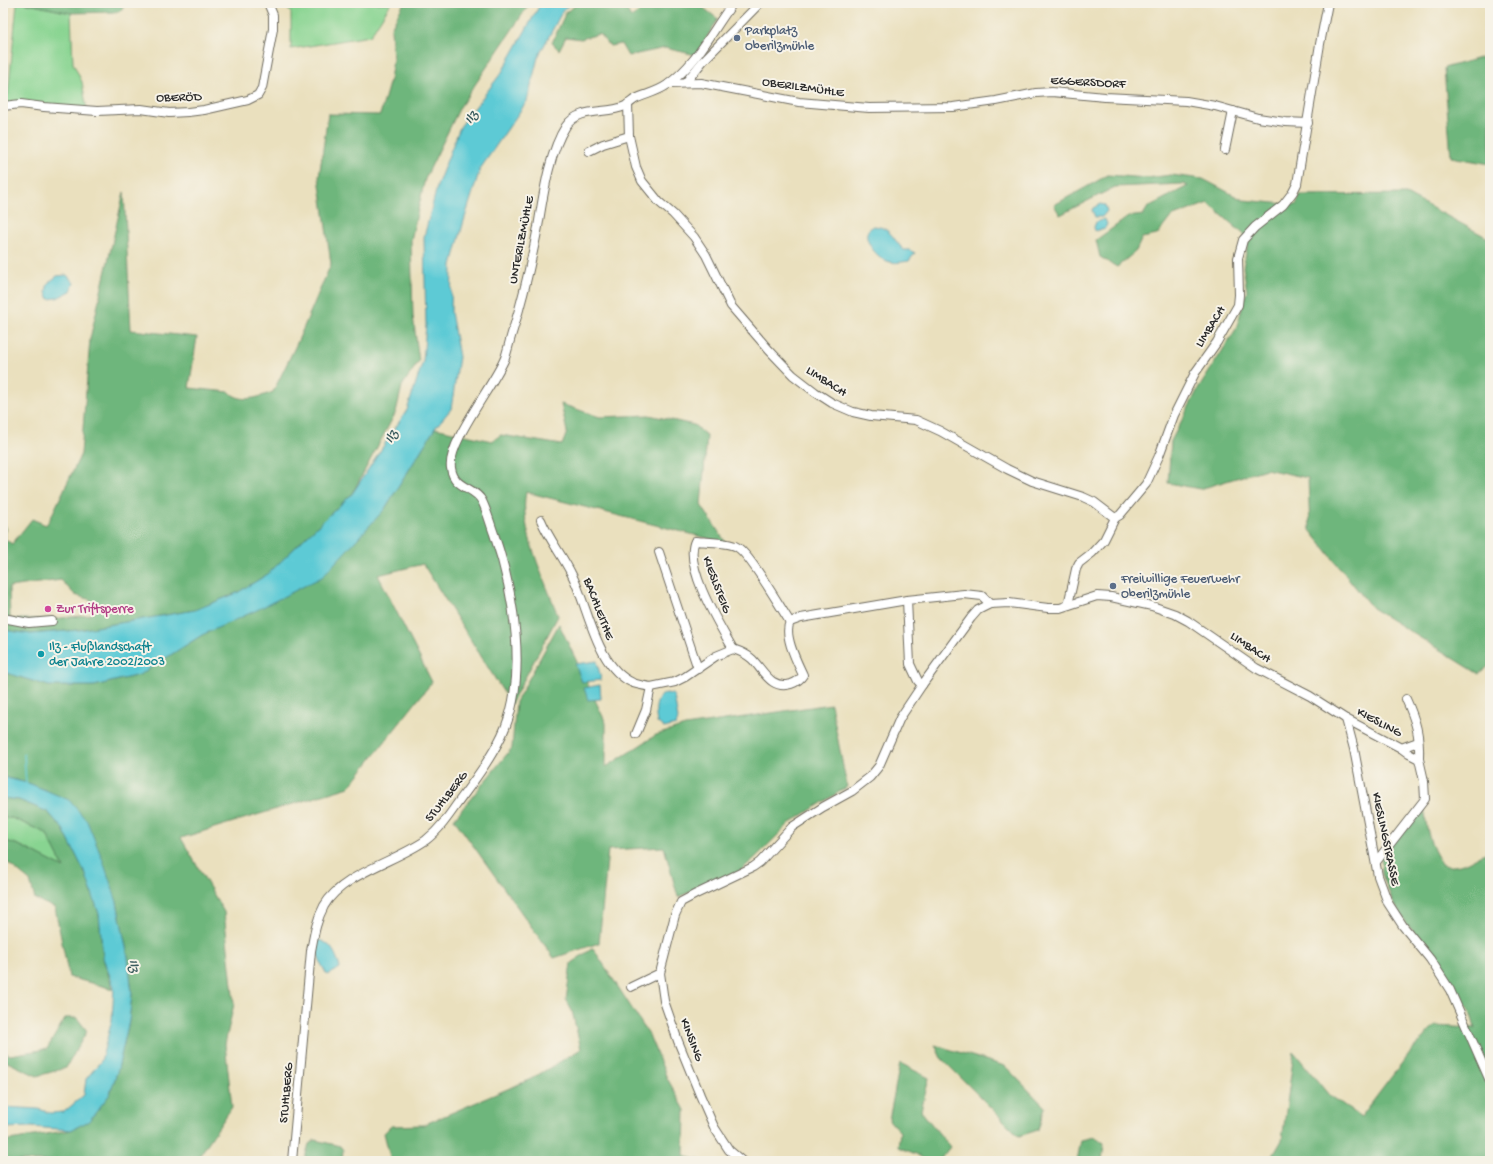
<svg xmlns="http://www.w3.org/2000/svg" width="1493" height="1164" font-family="'Gochi Hand',sans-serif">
	<rect width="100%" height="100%" fill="#f7f3e8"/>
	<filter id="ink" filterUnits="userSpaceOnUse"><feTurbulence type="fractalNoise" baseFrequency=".025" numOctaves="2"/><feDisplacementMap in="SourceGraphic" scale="8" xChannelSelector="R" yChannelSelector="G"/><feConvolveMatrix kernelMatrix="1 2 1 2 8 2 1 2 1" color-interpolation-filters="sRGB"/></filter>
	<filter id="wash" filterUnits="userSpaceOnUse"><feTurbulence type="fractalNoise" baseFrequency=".012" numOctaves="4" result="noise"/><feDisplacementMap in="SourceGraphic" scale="16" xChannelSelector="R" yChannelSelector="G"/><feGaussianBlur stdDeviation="0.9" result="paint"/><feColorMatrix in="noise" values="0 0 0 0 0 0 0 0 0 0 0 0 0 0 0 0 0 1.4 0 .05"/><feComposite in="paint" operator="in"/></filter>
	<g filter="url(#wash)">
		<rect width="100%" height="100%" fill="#eae0be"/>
		<g fill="#88d491" stroke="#5a805e">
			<path d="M 17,3 L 24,3 L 71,13 L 73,63 L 82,82 L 87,110 L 3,104 L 3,95 L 8,95 Z"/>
			<path d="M 285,3 L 391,3 L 370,36 L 291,49 L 291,13 Z"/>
			<path d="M 3,818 L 12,818 L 46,833 L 64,868 L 19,845 L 3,840 Z"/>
		</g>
		<g fill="#6eb67b" stroke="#4c7053" fill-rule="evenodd">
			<path d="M 24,3 L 127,3 L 119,12 L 71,13 Z"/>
			<path d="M 404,3 L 530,3 L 460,107 L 425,179 L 411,240 L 413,316 L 419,361 L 402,386 L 396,412 L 352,494 L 308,535 L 268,574 L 237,593 L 195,610 L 79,630 L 31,634 L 3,630 L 3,524 L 6,527 L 5,539 L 12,544 L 32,519 L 46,525 L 50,519 L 81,454 L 90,339 L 124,192 L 131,330 L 197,337 L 189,388 L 229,392 C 242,404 259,397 273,392 L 297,343 L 331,264 L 319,177 L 328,114 L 380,115 L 390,80 L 393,60 L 391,28 ZM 61,580 L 75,595 L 91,600 L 93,612 L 89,615 L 52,619 L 10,619 L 9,587 Z"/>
			<path d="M 579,3 L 626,3 L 624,5 L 631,17 L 652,3 L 697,3 L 718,19 L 696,55 L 665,48 L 628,56 L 621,44 L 610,46 L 599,34 L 581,39 L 566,37 L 559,50 L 552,43 L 566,12 Z"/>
			<path d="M 1490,55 L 1490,164 L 1451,157 L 1444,68 Z"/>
			<path d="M 1108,175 L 1147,178 L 1171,175 L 1203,179 L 1243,200 L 1296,205 L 1300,195 L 1406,194 L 1490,239 L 1490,665 L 1479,674 L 1372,608 L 1310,530 L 1308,478 L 1266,469 L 1200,489 L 1168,483 L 1171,441 L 1197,391 L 1236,329 L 1247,291 L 1243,267 L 1249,239 L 1208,203 L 1171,217 L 1157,235 L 1142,238 L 1136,251 L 1117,267 L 1100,257 L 1096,240 L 1128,217 L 1143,215 L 1148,207 L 1188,186 L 1183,184 L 1115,187 L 1060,215 L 1054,205 Z"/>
			<path d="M 561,404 L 600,417 L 649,415 L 694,425 L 707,436 L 701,505 L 726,543 L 526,492 C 518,527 546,582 558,616 L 511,704 L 423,564 L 378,575 L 432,682 L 349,787 L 181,838 L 224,912 L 234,1004 L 225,1044 L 232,1107 L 196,1161 L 3,1161 L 3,1141 L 71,1130 L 89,1120 L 110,1094 L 118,1069 L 129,1021 L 132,994 L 128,957 L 117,902 L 31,784 L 3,777 L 3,672 L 49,686 L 94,686 L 139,675 L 202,635 L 384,510 L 435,428 L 492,441 L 501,435 L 562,445 L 567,432 Z"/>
			<path d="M 559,624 L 606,723 L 606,767 L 656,735 L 685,726 L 831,704 L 847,787 L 790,823 L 757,856 L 740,871 L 678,897 L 664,847 L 608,850 L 599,943 L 554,958 L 454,819 L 512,748 L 516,702 Z"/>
			<path d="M 3,798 L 19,800 L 48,812 L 63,829 L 86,875 L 99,914 L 103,958 L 113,989 L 69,977 L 55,908 L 35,899 L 30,881 L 3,859 L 3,840 L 19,845 L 64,868 L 46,833 L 12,818 L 3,818 Z"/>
			<path d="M 1424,804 C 1426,828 1429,846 1443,865 C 1462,870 1473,857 1490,851 L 1490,1161 L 1270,1161 L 1282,1140 L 1294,1052 L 1328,1094 L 1361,1117 L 1411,1051 L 1434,1026 L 1475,1028 L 1470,1011 L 1455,987 L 1434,956 L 1407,924 L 1392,900 L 1382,874 L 1381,856 Z"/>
			<path d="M 593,948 L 649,1035 L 667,1078 L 685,1110 L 684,1156 L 703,1161 L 391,1161 L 384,1133 L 391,1126 L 423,1125 L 531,1079 L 581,1049 L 572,1011 L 566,1000 L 571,963 Z"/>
			<path d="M 65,1018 L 77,1018 L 87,1031 L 66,1068 L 37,1076 L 3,1060 L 3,1052 L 10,1055 L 47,1049 Z"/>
			<path d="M 935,1045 L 1005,1066 L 1045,1107 L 1038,1130 L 1019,1136 L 941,1058 Z"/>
			<path d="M 900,1063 L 929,1078 L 921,1111 L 950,1147 L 939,1161 L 927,1161 L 916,1154 L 898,1147 L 900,1132 L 889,1120 Z"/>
			<path d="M 1094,1137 L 1104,1143 L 1102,1161 L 1077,1161 L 1081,1140 Z"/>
			<path d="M 315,1140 L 340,1146 L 343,1150 L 342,1161 L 304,1161 L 309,1144 Z"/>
		</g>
		<g fill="#5dcad5" stroke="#447a80">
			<path d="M 541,3 L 572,3 L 563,10 L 538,57 L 527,101 L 480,169 L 463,224 L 452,265 L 451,312 L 459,357 L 451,409 L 435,428 L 384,510 L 322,577 L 257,610 L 202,635 L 139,675 L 94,686 L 49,686 L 3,672 L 3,630 L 31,634 L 79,630 L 195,610 L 237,593 L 268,574 L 308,535 L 352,494 L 407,410 L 423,361 L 426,324 L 424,237 L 438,183 L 460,127 L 502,72 Z"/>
			<path d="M 1100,204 L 1105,205 L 1107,211 L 1102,217 L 1095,217 L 1092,210 L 1093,208 Z"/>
			<path d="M 1105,219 L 1107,224 L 1105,228 L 1095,231 L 1094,227 L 1096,222 Z"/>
			<path d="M 874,226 C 891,227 893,240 904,250 L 909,250 L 915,253 L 909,261 C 901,262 894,264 887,261 C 878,258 865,243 867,233 C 868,229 871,228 874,226 Z"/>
			<path d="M 67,275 L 74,283 L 71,291 L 57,298 L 49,299 L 46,292 L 48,283 L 57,276 Z"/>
			<path d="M 597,661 L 601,680 L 582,682 L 575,664 Z"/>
			<path d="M 600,685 L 601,699 L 588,700 L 584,688 Z"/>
			<path d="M 666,693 L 672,694 L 674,696 L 678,719 L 676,725 L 664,728 L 657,722 C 655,712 654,698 666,693 Z"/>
			<path d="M 3,777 L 31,784 L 69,800 L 87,821 L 102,858 L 117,902 L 128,957 L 132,994 L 129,1021 L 118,1069 L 110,1094 L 89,1121 L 71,1130 L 31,1127 L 3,1128 L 3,1107 L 39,1109 L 50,1113 L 64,1112 L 84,1095 L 86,1079 L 101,1061 L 112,1020 L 114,987 L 103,958 L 99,914 L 86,875 L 63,829 L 48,812 L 19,800 L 3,798 Z"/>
			<path d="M 317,940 C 331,941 337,956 340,968 L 327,975 C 320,962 316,956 317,940 Z"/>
		</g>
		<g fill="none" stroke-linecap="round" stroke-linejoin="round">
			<path stroke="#5dcad5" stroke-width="1.5" d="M 24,754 L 26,784"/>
		</g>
	</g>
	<g filter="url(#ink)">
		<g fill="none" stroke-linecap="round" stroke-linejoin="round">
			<g stroke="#6e6a5e" stroke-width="10">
				<g id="minor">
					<path d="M 686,82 L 703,61 L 760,3"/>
					<path d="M 669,84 L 701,83 L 799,102 L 869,108 L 953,107 L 996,101 L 1036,93 L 1052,92 L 1105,97 L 1186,101 L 1215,106 L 1258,118 L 1285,122 L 1308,123"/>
					<path d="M 628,104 L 629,136 L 636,167 L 642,181 L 659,202 L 673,214 L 694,237 L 706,255 L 731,306 L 769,350 L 793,375 L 815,392 L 832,403 L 853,412 L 871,416 L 916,420 L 940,431 L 1007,469 L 1032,481 L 1083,497 L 1094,502 L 1115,518 L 1104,540 L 1092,553 L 1079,563 L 1076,569 L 1068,605"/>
					<path d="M 3,106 L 21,104 L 44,107 L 97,111 L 141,109 L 169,113 L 188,112 L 204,110 L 248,100 L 258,95 L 262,88 L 273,29 L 273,15 L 268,3"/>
					<path d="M 1225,150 L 1233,111"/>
					<path d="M 589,151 L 603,144 L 629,136"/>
					<path d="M 1115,518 L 1120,515 L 1146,484 L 1159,456 L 1174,415 L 1195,373 L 1217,342 L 1238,305 L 1239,295 L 1238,258 L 1243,240 L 1255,227 L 1283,205 L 1293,192 L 1297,184 L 1320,44 L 1328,3"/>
					<path d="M 541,520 C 549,539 562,555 571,573 C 589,607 595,666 633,683 C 639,685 645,686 651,687"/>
					<path d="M 659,552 L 698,669"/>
					<path d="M 3,618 L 29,623 L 52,621"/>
					<path d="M 733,649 C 720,626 683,566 695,541 C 706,542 728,542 737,547 C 750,554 780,607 790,622"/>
					<path d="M 922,685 L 918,681 L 910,664 L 907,600 L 964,594 L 982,596 L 990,604"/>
					<path d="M 1406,699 C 1416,721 1420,735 1419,759"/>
					<path d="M 1346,719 L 1354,749 L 1378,876 L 1388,903 L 1403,926 L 1430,959 L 1450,990 L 1490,1081"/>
					<path d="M 636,734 L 646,710 L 651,687 L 675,682 L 685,677 L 716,656 L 733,649 C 739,651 747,654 752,659 C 764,671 771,690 791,684 C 797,682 800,680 803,675 C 797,662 783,635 790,622 L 801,618 L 907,600"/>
					<path d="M 1401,748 L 1418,742"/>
					<path d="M 631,987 L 660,973"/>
					<path d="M 292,1161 L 311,951 C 314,935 316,921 324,906 C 342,874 397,861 426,840 C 439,830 448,817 457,804 C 473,782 490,760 502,735 C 529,678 514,592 494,534 C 490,523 487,511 482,501 C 474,486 454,489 451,468 C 447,443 494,385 505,358 C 508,349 510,339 513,330 C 524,295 531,263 538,227 C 543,197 549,152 566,126 C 580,106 606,115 625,106 C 629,104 632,101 635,99 C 646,94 657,92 667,85 C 698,63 711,32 733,3"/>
					<path d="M 742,1161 L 729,1150 L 714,1127 L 700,1095 L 678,1041 L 664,1001 L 660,973 L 675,915 L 681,902 L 696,894 L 753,867 L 760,862 L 792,827 L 823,807 L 852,791 L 870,777 L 879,766 L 900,718 L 922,685 L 971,618 L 978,610 L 990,604 L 1009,603 L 1048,608 L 1060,608 L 1097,596 L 1111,597 L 1152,606 L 1175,614 L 1188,621 L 1256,668 L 1310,696 L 1346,719 L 1401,748 L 1409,754 L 1419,759 L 1424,781 L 1425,799 L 1376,862"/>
				</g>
			</g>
			<use href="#minor" stroke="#fff" stroke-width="8"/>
		</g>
	</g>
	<g fill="#5c6f8a" stroke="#f7f3e8" stroke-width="1.5">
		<circle cx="737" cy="38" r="4"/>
		<circle cx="1113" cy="586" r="4"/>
	</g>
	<circle fill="#d1479c" stroke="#f7f3e8" stroke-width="1.5" cx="48" cy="609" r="4"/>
	<circle fill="#0f9aa8" stroke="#f7f3e8" stroke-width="1.5" cx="41" cy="654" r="4"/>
	<g text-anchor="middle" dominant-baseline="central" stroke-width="4" stroke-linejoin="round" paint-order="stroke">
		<g font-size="13" fill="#4e5e75" stroke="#f7f3e8" text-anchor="start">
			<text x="745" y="31">Parkplatz<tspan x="745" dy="15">Oberilzmühle</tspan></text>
			<text x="1121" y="579">Freiwillige Feuerwehr<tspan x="1121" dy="15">Oberilzmühle</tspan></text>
		</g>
		<g font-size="13" fill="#2b2b2b" stroke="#f7f3e8">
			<text transform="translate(1088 83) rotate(3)">EGGERSDORF</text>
			<text transform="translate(803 88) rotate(8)">OBERILZMÜHLE</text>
			<text transform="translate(179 98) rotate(-1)">OBERÖD</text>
			<text transform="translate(522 240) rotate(-79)">UNTERILZMÜHLE</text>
			<text transform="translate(1211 327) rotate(-58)">LIMBACH</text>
			<text transform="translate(826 382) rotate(33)">LIMBACH</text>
			<text transform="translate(716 585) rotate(69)">KIESLSTEIG</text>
			<text transform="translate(598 609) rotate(69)">BACHLEITHE</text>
			<text transform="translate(1250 648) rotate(34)">LIMBACH</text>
			<text transform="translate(1379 723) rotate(28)">KIESLING</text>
			<text transform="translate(447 797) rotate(-52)">STUHLBERG</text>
			<text transform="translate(1385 839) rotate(78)">KIESLINGSTRASSE</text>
			<text transform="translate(691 1040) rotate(69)">KINSING</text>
			<text transform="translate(287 1093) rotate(-85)">STUHLBERG</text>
		</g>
		<g font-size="13" fill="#b23c85" stroke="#f7f3e8" text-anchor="start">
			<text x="56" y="609">Zur Triftsperre</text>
		</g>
		<g font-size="13" fill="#0d838f" stroke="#f7f3e8" text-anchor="start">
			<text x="49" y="647">Ilz - Flußlandschaft<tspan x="49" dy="15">der Jahre 2002/2003</tspan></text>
		</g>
		<g font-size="14" font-style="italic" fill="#3a5b5e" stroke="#f7f3e8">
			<text transform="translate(472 118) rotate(-54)">Ilz</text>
			<text transform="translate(392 437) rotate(-60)">Ilz</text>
			<text transform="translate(133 966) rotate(82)">Ilz</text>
		</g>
	</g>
	<rect width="1493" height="1164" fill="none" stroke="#f7f3e8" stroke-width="16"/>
</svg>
